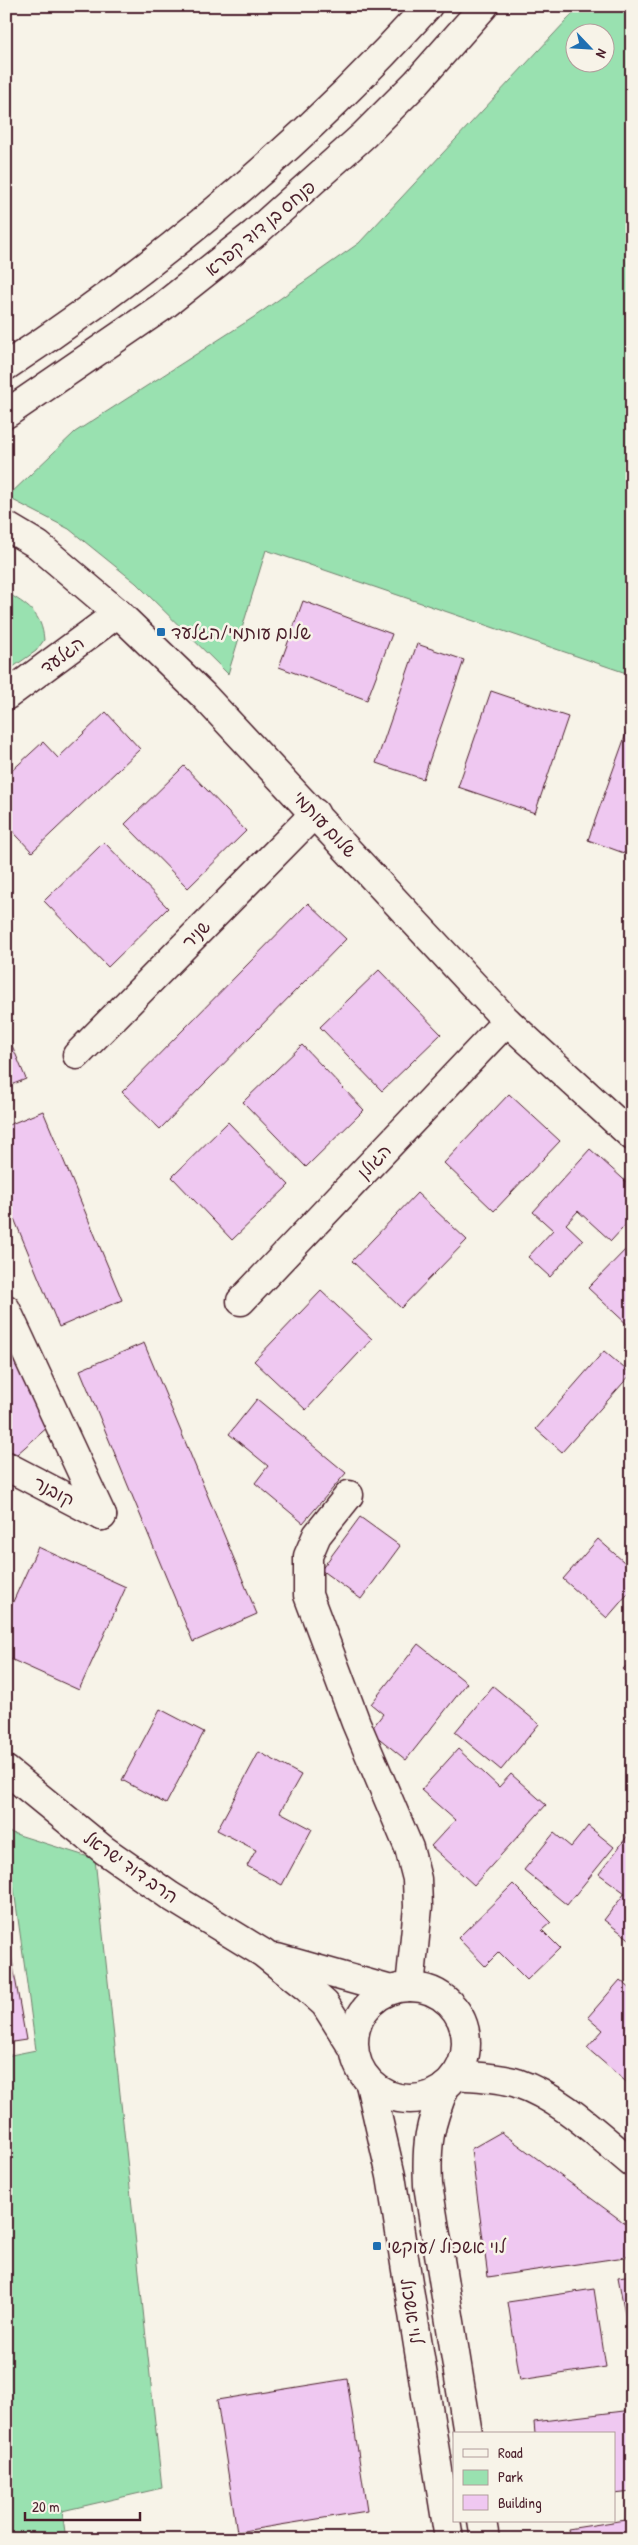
<svg xmlns="http://www.w3.org/2000/svg" width="638" height="2545" font-family="'Patrick Hand','Playpen Sans Hebrew',sans-serif">
	<rect width="100%" height="100%" fill="#f7f3e8"/>
	<filter id="ink" filterUnits="userSpaceOnUse"><feTurbulence type="fractalNoise" baseFrequency=".02" numOctaves="2"/><feDisplacementMap in="SourceGraphic" scale="10" xChannelSelector="R" yChannelSelector="G"/><feConvolveMatrix kernelMatrix="1 2 1 2 8 2 1 2 1" color-interpolation-filters="sRGB"/></filter>
	<g filter="url(#ink)">
		<g fill="#99e1b0" stroke="#72806e" fill-rule="evenodd">
			<path d="M 580,6 L 632,6 L 632,675 L 266,550 L 228,674 L 136,583 L 69,529 L 7,497 L 75,432 L 254,317 L 359,243 ZM 576,32 L 606,32 L 606,62 L 576,62 Z"/>
			<path d="M 6,592 C 27,605 42,613 44,640 L 36,651 L 6,672 Z"/>
			<path d="M 6,1831 L 95,1859 L 162,2488 L 62,2511 L 66,2539 L 6,2539 L 6,2056 L 36,2050 Z"/>
		</g>
		<g fill="#efc8f1" stroke="#4a1f2b">
			<path d="M 303,601 L 392,634 L 367,700 L 279,667 Z"/>
			<path d="M 417,644 L 464,660 L 423,779 L 376,763 Z"/>
			<path d="M 491,691 L 568,717 L 535,813 L 458,787 Z"/>
			<path d="M 106,712 L 140,749 L 32,852 L 6,824 L 6,776 L 43,742 L 58,758 Z"/>
			<path d="M 626,734 L 632,736 L 632,856 L 588,840 Z"/>
			<path d="M 184,766 L 246,831 L 188,888 L 125,824 Z"/>
			<path d="M 104,842 L 168,908 L 108,967 L 44,901 Z"/>
			<path d="M 308,903 L 346,939 L 160,1129 L 122,1092 Z"/>
			<path d="M 379,970 L 441,1034 L 382,1091 L 320,1027 Z"/>
			<path d="M 6,1031 L 26,1079 L 6,1087 Z"/>
			<path d="M 302,1045 L 364,1110 L 306,1167 L 243,1102 Z"/>
			<path d="M 509,1094 L 560,1141 L 494,1211 L 444,1163 Z"/>
			<path d="M 43,1111 L 122,1300 L 59,1327 L 6,1199 L 6,1126 Z"/>
			<path d="M 228,1122 L 289,1185 L 232,1240 L 172,1177 Z"/>
			<path d="M 590,1149 L 632,1187 L 632,1218 L 611,1241 L 578,1211 L 566,1224 L 583,1240 L 550,1277 L 528,1257 L 553,1230 L 533,1212 Z"/>
			<path d="M 417,1193 L 467,1240 L 401,1308 L 352,1261 Z"/>
			<path d="M 632,1243 L 632,1325 L 630,1327 L 588,1288 Z"/>
			<path d="M 321,1291 L 372,1339 L 306,1410 L 254,1361 Z"/>
			<path d="M 144,1343 L 257,1614 L 193,1642 L 80,1370 Z"/>
			<path d="M 604,1351 L 631,1374 L 562,1452 L 536,1429 Z"/>
			<path d="M 12,1354 L 49,1426 L 17,1454 L 6,1449 L 6,1358 Z"/>
			<path d="M 257,1399 L 346,1473 L 303,1523 L 255,1483 L 268,1466 L 229,1434 Z"/>
			<path d="M 360,1517 L 400,1546 L 361,1599 L 321,1570 Z"/>
			<path d="M 598,1539 L 632,1569 L 632,1589 L 607,1618 L 563,1579 Z"/>
			<path d="M 38,1547 L 126,1587 L 79,1690 L 6,1657 L 6,1617 Z"/>
			<path d="M 418,1644 L 467,1683 L 406,1760 L 370,1731 L 383,1714 L 371,1704 Z"/>
			<path d="M 632,1660 L 632,1676 L 623,1669 Z"/>
			<path d="M 493,1686 L 539,1724 L 501,1770 L 455,1732 Z"/>
			<path d="M 160,1709 L 204,1732 L 166,1804 L 122,1780 Z"/>
			<path d="M 458,1749 L 499,1787 L 511,1774 L 546,1805 L 474,1885 L 431,1846 L 455,1820 L 421,1790 Z"/>
			<path d="M 259,1752 L 301,1775 L 280,1812 L 312,1829 L 282,1885 L 247,1866 L 256,1850 L 217,1830 Z"/>
			<path d="M 588,1826 L 614,1847 L 567,1905 L 524,1870 L 554,1833 L 571,1847 Z"/>
			<path d="M 632,1830 L 632,1941 L 604,1920 L 625,1893 L 599,1874 Z"/>
			<path d="M 513,1884 L 551,1922 L 542,1930 L 560,1948 L 527,1980 L 499,1952 L 485,1966 L 458,1938 Z"/>
			<path d="M 6,1926 L 26,2040 L 6,2043 Z"/>
			<path d="M 620,1980 L 632,1990 L 632,2087 L 587,2048 L 603,2030 L 588,2017 Z"/>
			<path d="M 501,2132 L 630,2227 L 632,2256 L 488,2277 L 471,2149 Z"/>
			<path d="M 632,2275 L 632,2350 L 618,2277 Z"/>
			<path d="M 594,2289 L 606,2367 L 520,2380 L 508,2302 Z"/>
			<path d="M 347,2379 L 367,2511 L 237,2532 L 217,2400 Z"/>
			<path d="M 632,2410 L 632,2492 L 614,2494 L 614,2434 L 535,2434 L 534,2422 Z"/>
			<path d="M 632,2519 L 632,2539 L 570,2539 L 568,2529 Z"/>
		</g>
		<g fill="none" stroke-linecap="round" stroke-linejoin="round">
			<g stroke="#4a1f2b" stroke-width="31">
				<g id="minor">
					<path d="M 6,526 L 38,545 L 118,613 L 203,695 L 507,1021 L 632,1136"/>
					<path d="M 6,696 L 118,613"/>
					<path d="M 77,1055 L 315,813"/>
					<path d="M 241,1301 L 507,1021"/>
					<path d="M 6,1309 L 102,1516"/>
					<path d="M 6,1466 L 102,1516"/>
					<path d="M 349,1495 L 317,1535 L 308,1556 L 308,1595 L 356,1723 L 409,1848 L 417,1879 L 418,1907 L 410,1987"/>
					<path d="M 6,1770 L 104,1850 L 170,1896 L 263,1953 L 306,1987 L 325,2004 L 354,2050"/>
					<path d="M 277,1958 L 391,1990"/>
					<circle cx="410" cy="2043" r="56"/>
					<path d="M 456,2075 C 476,2077 498,2077 517,2083 C 561,2098 597,2134 632,2163"/>
					<path d="M 370,2084 L 391,2176 L 449,2539"/>
					<path d="M 445,2087 C 429,2126 426,2144 428,2185 L 468,2434"/>
					<path d="M 482,2521 L 485,2539"/>
				</g>
			</g>
			<g stroke="#4a1f2b" stroke-width="31">
				<g id="major">
					<path d="M 6,366 C 160,265 304,143 428,6"/>
					<path d="M 6,414 L 162,307 L 254,234 L 364,135 L 416,83 L 484,6"/>
				</g>
			</g>
			<use href="#minor" stroke="#f7f3e8" stroke-width="28"/>
			<use href="#major" stroke="#f7f3e8" stroke-width="28"/>
		</g>
	</g>
	<g fill="#1f6fb2" stroke="#f7f3e8" stroke-width="2">
		<rect x="156" y="627" width="10" height="10" rx="2.5"/>
		<rect x="372" y="2241" width="10" height="10" rx="2.5"/>
	</g>
	<g text-anchor="middle" dominant-baseline="central" stroke-width="5" stroke-linejoin="round" paint-order="stroke">
		<g font-size="18" fill="#4a1f2b" stroke="#f7f3e8">
			<text transform="translate(260 228) rotate(-40)">פנחס בן דוד קפרא</text>
			<text transform="translate(62 655) rotate(-37)">הגלעד</text>
			<text transform="translate(325 824) rotate(47)">שלום עותמי</text>
			<text transform="translate(196 934) rotate(-45)">שניר</text>
			<text transform="translate(374 1161) rotate(-46)">הגולן</text>
			<text transform="translate(54 1491) rotate(28)">קובנר</text>
			<text transform="translate(131 1867) rotate(35)">הרב דוד ישראל</text>
			<text transform="translate(412 2311) rotate(81)">לוי אשכול</text>
		</g>
		<g font-size="18" fill="#4a1f2b" stroke="#f7f3e8" text-anchor="start">
			<text x="171" y="632">שלום עותמי/הגלעד</text>
			<text x="387" y="2246">לוי אשכול /עוקשי</text>
		</g>
	</g>
	<rect width="638" height="2545" fill="none" stroke="#f7f3e8" stroke-width="25"/>
	<rect x="12" y="12" width="613" height="2520" fill="none" stroke="#4a1f2b" stroke-width="2" filter="url(#ink)"/>
	<rect x="453" y="2432" width="162" height="90" fill="#f7f3e8" stroke="#b29e9c"/>
	<rect x="463" y="2449" width="25" height="8" fill="#f7f3e8" stroke="#b29e9c"/>
	<text x="498" y="2458" font-size="15" fill="#4a1f2b">Road</text>
	<rect x="463" y="2470" width="25" height="15" fill="#99e1b0" stroke="#b29e9c"/>
	<text x="498" y="2482" font-size="15" fill="#4a1f2b">Park</text>
	<rect x="463" y="2495" width="25" height="15" fill="#efc8f1" stroke="#b29e9c"/>
	<text x="498" y="2508" font-size="15" fill="#4a1f2b">Building</text>
	<g transform="translate(590 48) rotate(115)"><circle r="24" fill="#f7f3e8" stroke="#b29e9c"/>
	<path d="M0-4L9 19L0 12L-9 19Z" fill="#1f6fb2"/>
	<text y="-8" font-size="14" font-weight="bold" text-anchor="middle" fill="#4a1f2b">N</text>
	</g>
	<path d="M25 2512v8h115v-8" fill="none" stroke="#4a1f2b" stroke-width="2.5"/>
	<text x="32" y="2512" font-size="15" fill="#4a1f2b" stroke="#f7f3e8" stroke-width="4" paint-order="stroke">20 m</text>
</svg>
